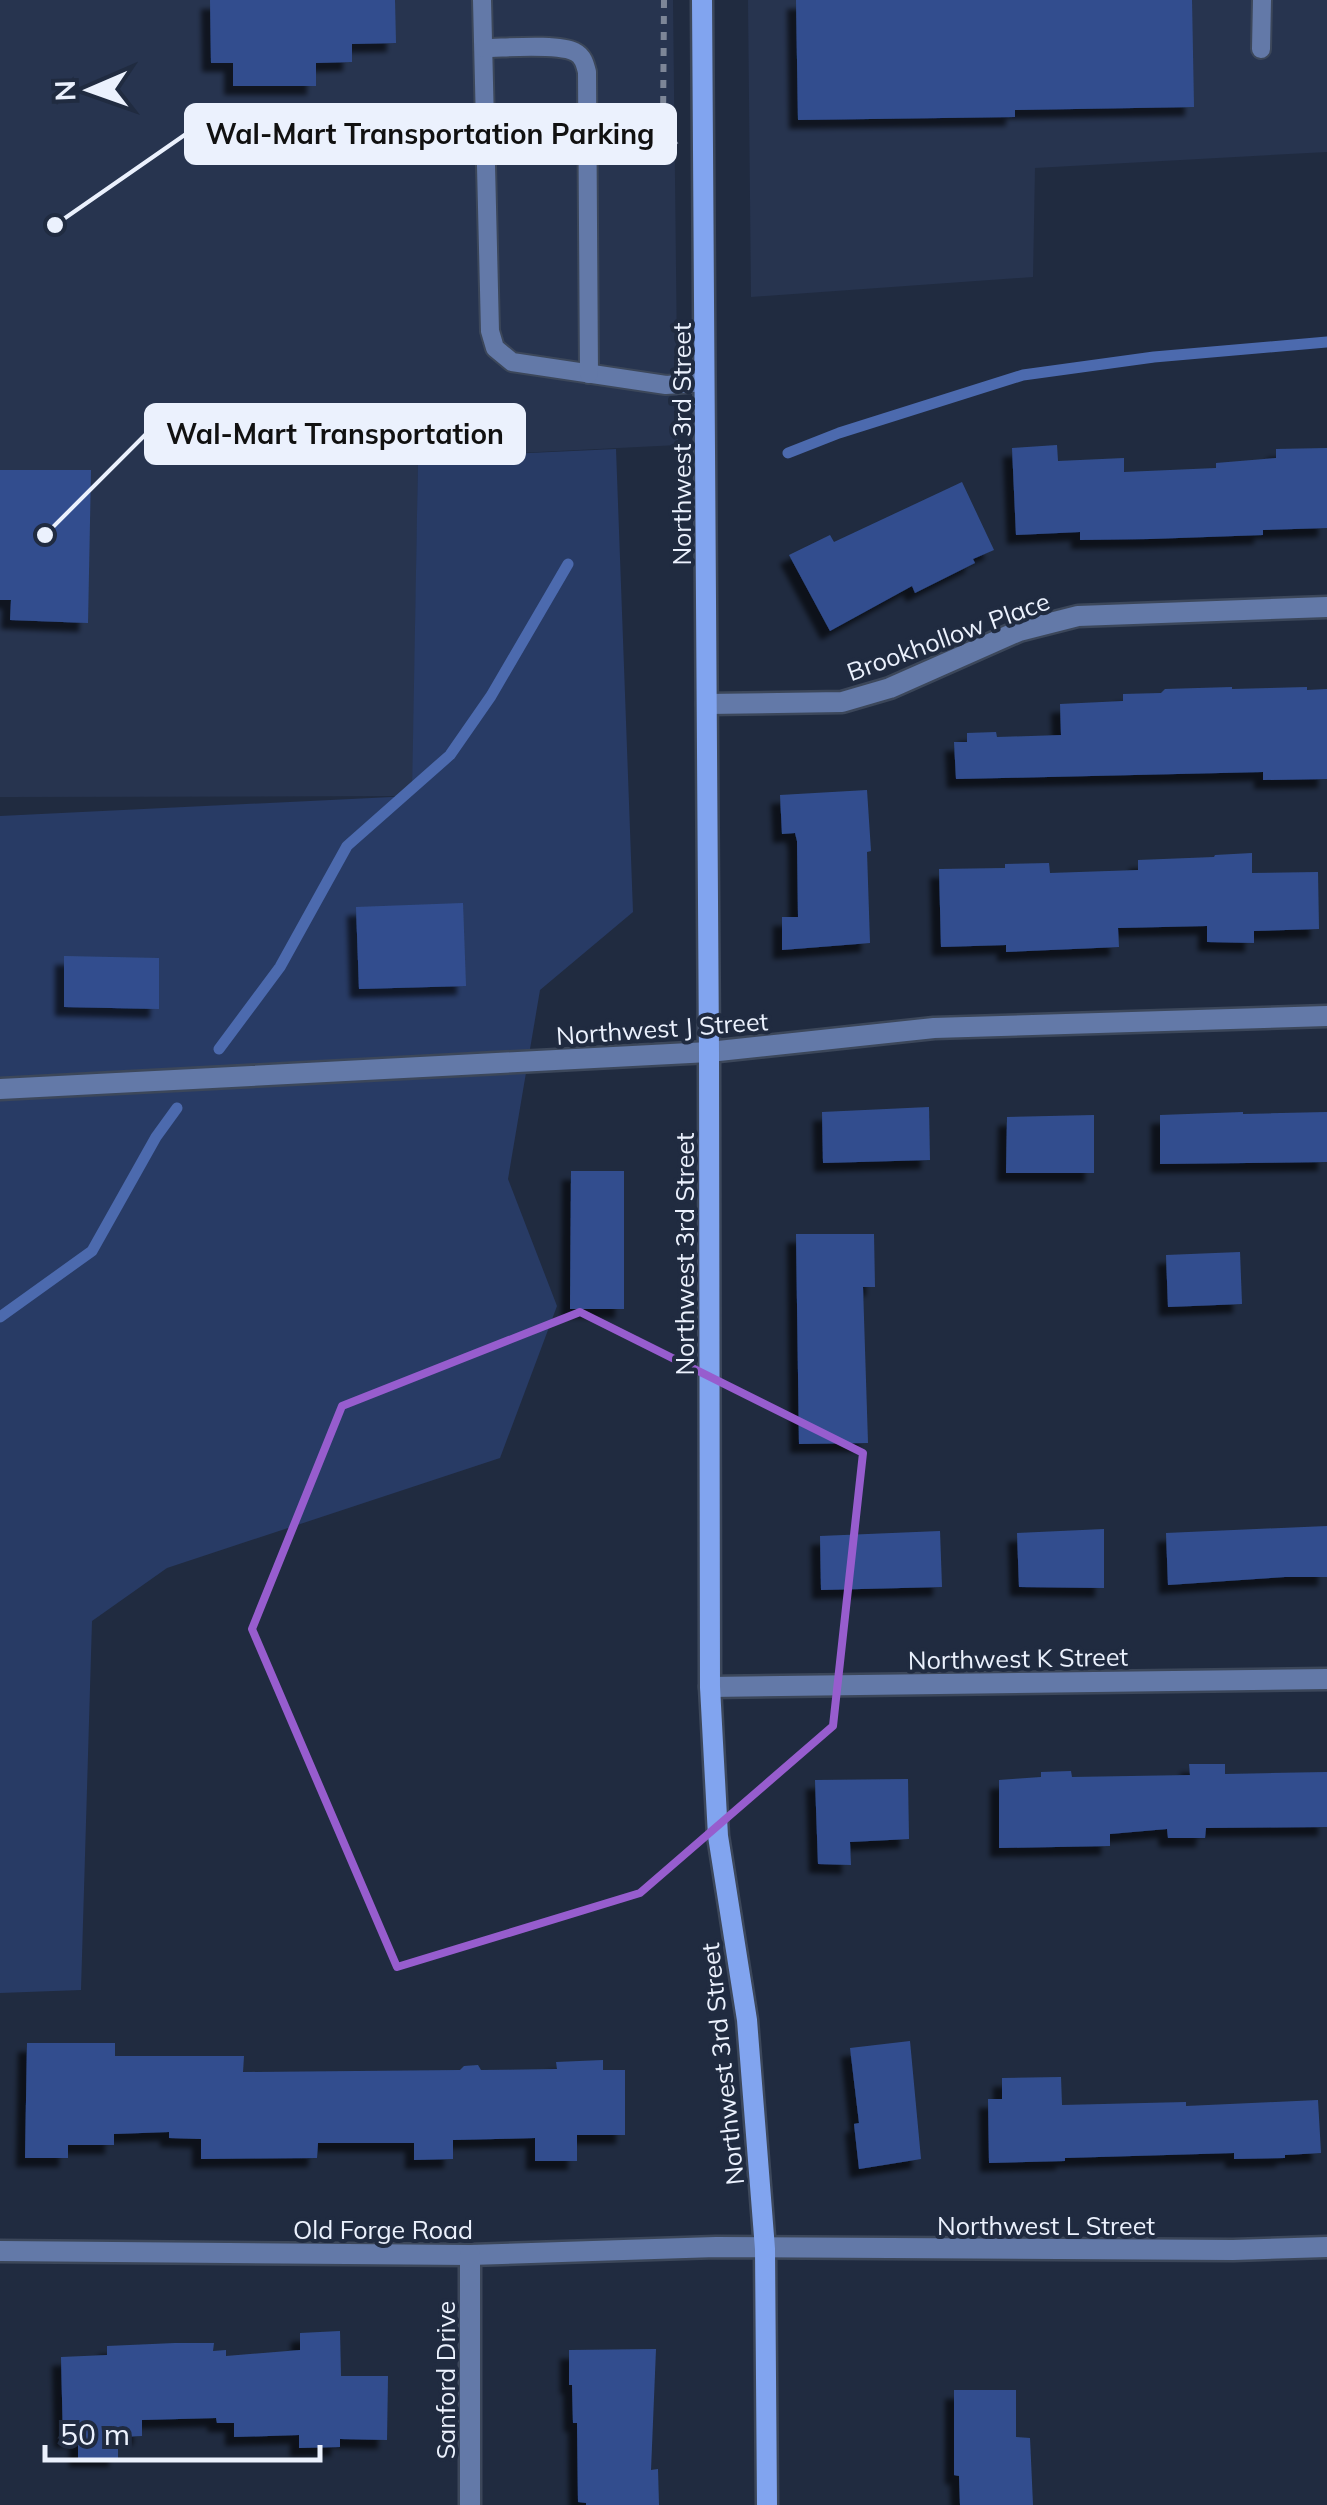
<svg xmlns="http://www.w3.org/2000/svg" width="1327" height="2505" font-family="Mulish,sans-serif">
	<defs>
		<filter id="shadow"><feDropShadow dx="-9" dy="9" stdDeviation="2.5" flood-color="#0009"/></filter>
	</defs>
	<rect width="100%" height="100%" fill="#202b40"/>
	<g fill="#27344f">
		<path d="M 0,0 L 673,0 L 678,445 L 418,458 L 413,796 L 0,797 Z"/>
		<path d="M 748,0 L 1327,0 L 1327,152 L 1035,168 L 1033,277 L 751,297 Z"/>
	</g>
	<path fill="#283b65" d="M 616,449 L 633,912 L 540,990 L 508,1179 L 557,1306 L 500,1458 L 167,1568 L 92,1621 L 81,1990 L 0,1993 L 0,816 L 412,796 L 418,458 Z"/>
	<g fill="none" stroke-linecap="round" stroke-linejoin="round">
		<g stroke="#4c6aae" stroke-width="11">
			<path d="M 788,453 L 839,433 L 1023,375 L 1154,357 L 1327,342"/>
			<path d="M 219,1049 L 280,967 L 347,846 L 450,755 L 491,696 L 568,564"/>
			<path d="M 0,1317 L 92,1251 L 156,1137 L 177,1108"/>
		</g>
	</g>
	<g fill="#324e8e" filter="url(#shadow)">
		<path d="M 210,0 L 395,0 L 396,43 L 352,44 L 352,62 L 316,63 L 316,86 L 233,86 L 233,63 L 211,63 Z"/>
		<path d="M 796,0 L 1192,0 L 1194,107 L 1015,110 L 1015,117 L 798,120 Z"/>
		<path d="M 1057,445 L 1058,461 L 1124,458 L 1124,472 L 1216,468 L 1216,463 L 1276,458 L 1276,449 L 1327,448 L 1327,528 L 1263,530 L 1263,535 L 1150,539 L 1080,540 L 1080,532 L 1016,535 L 1012,448 Z"/>
		<path d="M 0,470 L 91,470 L 88,623 L 10,620 L 11,600 L 0,600 Z"/>
		<path d="M 962,482 L 994,550 L 973,559 L 975,563 L 915,593 L 912,586 L 830,631 L 789,555 L 830,535 L 834,542 Z"/>
		<path d="M 1232,687 L 1232,689 L 1307,687 L 1307,690 L 1327,689 L 1327,779 L 1263,780 L 1263,772 L 956,779 L 954,742 L 967,742 L 967,733 L 996,732 L 997,737 L 1061,735 L 1060,704 L 1123,701 L 1123,694 L 1161,693 L 1165,689 Z"/>
		<path d="M 867,790 L 871,851 L 867,852 L 870,943 L 782,950 L 782,917 L 798,917 L 797,841 L 795,833 L 782,834 L 780,795 Z"/>
		<path d="M 1252,853 L 1252,873 L 1318,872 L 1319,929 L 1254,931 L 1254,943 L 1207,942 L 1207,926 L 1118,928 L 1119,947 L 1006,952 L 1006,945 L 941,947 L 939,869 L 1005,868 L 1005,864 L 1049,863 L 1050,873 L 1138,870 L 1138,860 L 1214,857 L 1215,855 Z"/>
		<path d="M 463,903 L 466,986 L 359,989 L 356,907 Z"/>
		<path d="M 64,956 L 159,958 L 159,1009 L 64,1007 Z"/>
		<path d="M 929,1107 L 930,1160 L 823,1163 L 822,1112 Z"/>
		<path d="M 1243,1112 L 1243,1114 L 1327,1112 L 1327,1162 L 1160,1164 L 1160,1115 Z"/>
		<path d="M 1094,1115 L 1094,1173 L 1006,1173 L 1007,1117 Z"/>
		<path d="M 571,1171 L 624,1171 L 624,1309 L 570,1309 Z"/>
		<path d="M 796,1234 L 874,1234 L 875,1287 L 863,1287 L 868,1443 L 799,1444 Z"/>
		<path d="M 1240,1252 L 1242,1304 L 1168,1307 L 1166,1255 Z"/>
		<path d="M 1327,1526 L 1327,1577 L 1285,1577 L 1168,1585 L 1166,1533 Z"/>
		<path d="M 1104,1529 L 1104,1588 L 1019,1587 L 1017,1533 Z"/>
		<path d="M 940,1531 L 942,1587 L 821,1590 L 820,1536 Z"/>
		<path d="M 1189,1764 L 1225,1764 L 1225,1774 L 1327,1772 L 1327,1827 L 1206,1828 L 1205,1838 L 1168,1838 L 1167,1829 L 1110,1834 L 1110,1846 L 999,1848 L 999,1780 L 1041,1777 L 1041,1772 L 1071,1771 L 1072,1777 L 1190,1775 Z"/>
		<path d="M 908,1779 L 909,1839 L 850,1842 L 851,1865 L 818,1864 L 815,1780 Z"/>
		<path d="M 910,2041 L 921,2159 L 859,2169 L 854,2124 L 859,2123 L 850,2048 Z"/>
		<path d="M 27,2043 L 115,2043 L 115,2056 L 244,2056 L 243,2072 L 460,2070 L 464,2066 L 478,2065 L 481,2070 L 557,2069 L 556,2062 L 603,2060 L 603,2070 L 625,2070 L 625,2135 L 577,2135 L 577,2161 L 535,2161 L 535,2138 L 453,2140 L 453,2159 L 414,2160 L 414,2143 L 318,2143 L 317,2158 L 201,2159 L 201,2139 L 169,2138 L 169,2132 L 114,2134 L 114,2145 L 68,2145 L 68,2158 L 25,2158 Z"/>
		<path d="M 1061,2077 L 1062,2105 L 1186,2102 L 1186,2106 L 1318,2100 L 1321,2153 L 1285,2155 L 1285,2158 L 1234,2159 L 1234,2153 L 1065,2158 L 1065,2161 L 989,2163 L 988,2099 L 1002,2099 L 1002,2078 Z"/>
		<path d="M 340,2331 L 341,2376 L 388,2376 L 387,2440 L 340,2439 L 340,2447 L 299,2448 L 299,2435 L 234,2437 L 234,2423 L 217,2423 L 216,2418 L 142,2420 L 142,2436 L 118,2437 L 118,2458 L 78,2458 L 78,2439 L 63,2439 L 61,2357 L 107,2355 L 107,2346 L 175,2343 L 214,2343 L 213,2351 L 226,2350 L 226,2356 L 300,2350 L 300,2333 Z"/>
		<path d="M 656,2349 L 651,2470 L 658,2469 L 659,2505 L 586,2505 L 586,2503 L 578,2502 L 577,2423 L 573,2423 L 572,2385 L 569,2385 L 569,2350 Z"/>
		<path d="M 954,2390 L 1016,2390 L 1016,2437 L 1030,2438 L 1033,2505 L 960,2505 L 959,2476 L 954,2475 Z"/>
	</g>
	<g fill="none" stroke-linecap="round" stroke-linejoin="round">
		<g stroke="#3c475a" stroke-width="22">
			<g id="lane">
				<path d="M 482,0 L 490,331 L 495,348 L 512,362 L 666,385 L 705,382"/>
				<path d="M 484,48 C 504,48 558,43 575,52 C 583,56 585,64 587,72 L 589,374"/>
				<path d="M 1261,49 L 1262,0"/>
			</g>
		</g>
		<g stroke="#3c475a" stroke-width="25">
			<g id="street">
				<path d="M 707,704 L 842,702 L 890,688 L 1019,631 L 1078,616 L 1327,607"/>
				<path d="M 0,1089 L 709,1052 L 934,1028 L 1327,1016"/>
				<path d="M 710,1687 L 1327,1679"/>
				<path d="M 0,2251 L 470,2255 L 716,2247 L 1233,2250 L 1327,2247"/>
				<path d="M 470,2255 L 470,2505"/>
			</g>
		</g>
		<g stroke="#3c475a" stroke-width="25">
			<path id="secondary" d="M 702,0 L 709,1052 L 710,1687 L 718,1836 L 747,2020 L 765,2249 L 767,2505"/>
		</g>
		<path stroke="#7d8697" stroke-width="6" stroke-dasharray="8 8" stroke-linecap="butt" d="M 664,0 L 663,127 L 676,145"/>
		<use href="#lane" stroke="#6379a8" stroke-width="18"/>
		<use href="#street" stroke="#6379a8" stroke-width="20"/>
		<use href="#secondary" stroke="#81a4ef" stroke-width="20"/>
	</g>
	<path fill="none" stroke="#975dce" stroke-width="8" stroke-linejoin="round" d="M 580,1312 L 863,1453 L 833,1726 L 640,1893 L 397,1967 L 252,1629 L 342,1406 Z"/>
	<g text-anchor="middle" dominant-baseline="central" stroke-width="8" stroke-linejoin="round" paint-order="stroke">
		<g font-size="25" fill="#ebf1fd" stroke="#202b40">
			<text transform="translate(681 444) rotate(-90)">Northwest 3rd Street</text>
			<text transform="translate(948 636) rotate(-20)">Brookhollow Place</text>
			<text transform="translate(662 1028) rotate(-4)">Northwest J Street</text>
			<text transform="translate(684 1254) rotate(-90)">Northwest 3rd Street</text>
			<text transform="translate(1018 1658) rotate(-1)">Northwest K Street</text>
			<text transform="translate(722 2064) rotate(-96)">Northwest 3rd Street</text>
			<text x="1046" y="2225">Northwest L Street</text>
			<text x="383" y="2229">Old Forge Road</text>
			<text transform="translate(445 2380) rotate(-90)">Sanford Drive</text>
		</g>
	</g>
	<path fill="none" stroke="#ebf1fd" stroke-width="4" d="M55 225L186 134M45 535L146 434"/>
	<g fill="#ebf1fd" stroke="#202b40" stroke-width="4">
		<circle cx="55" cy="225" r="10"/>
		<circle cx="45" cy="535" r="10"/>
	</g>
	<g fill="#ebf1fd" stroke="#ebf1fd" stroke-width="4">
		<rect x="186" y="105" width="489" height="58" rx="10"/>
		<rect x="146" y="405" width="378" height="58" rx="10"/>
	</g>
	<g font-size="28" text-anchor="middle" font-weight="bold" fill="#111">
		<text x="430" y="144">Wal-Mart Transportation Parking</text>
		<text x="335" y="444">Wal-Mart Transportation</text>
	</g>
	<g transform="translate(90 90) rotate(268)" stroke="#202b40" stroke-width="8" paint-order="stroke">
	<path d="M0-8L18 38L0 25L-18 38Z" fill="#ebf1fd"/>
	<text y="-15" font-size="28" font-weight="bold" text-anchor="middle" fill="#ebf1fd">N</text>
	</g>
	<path d="M45 2445v15h275v-15" fill="none" stroke="#ebf1fd" stroke-width="5"/>
	<text x="60" y="2445" font-size="30" fill="#ebf1fd" stroke="#202b40" stroke-width="8" paint-order="stroke">50 m</text>
</svg>
